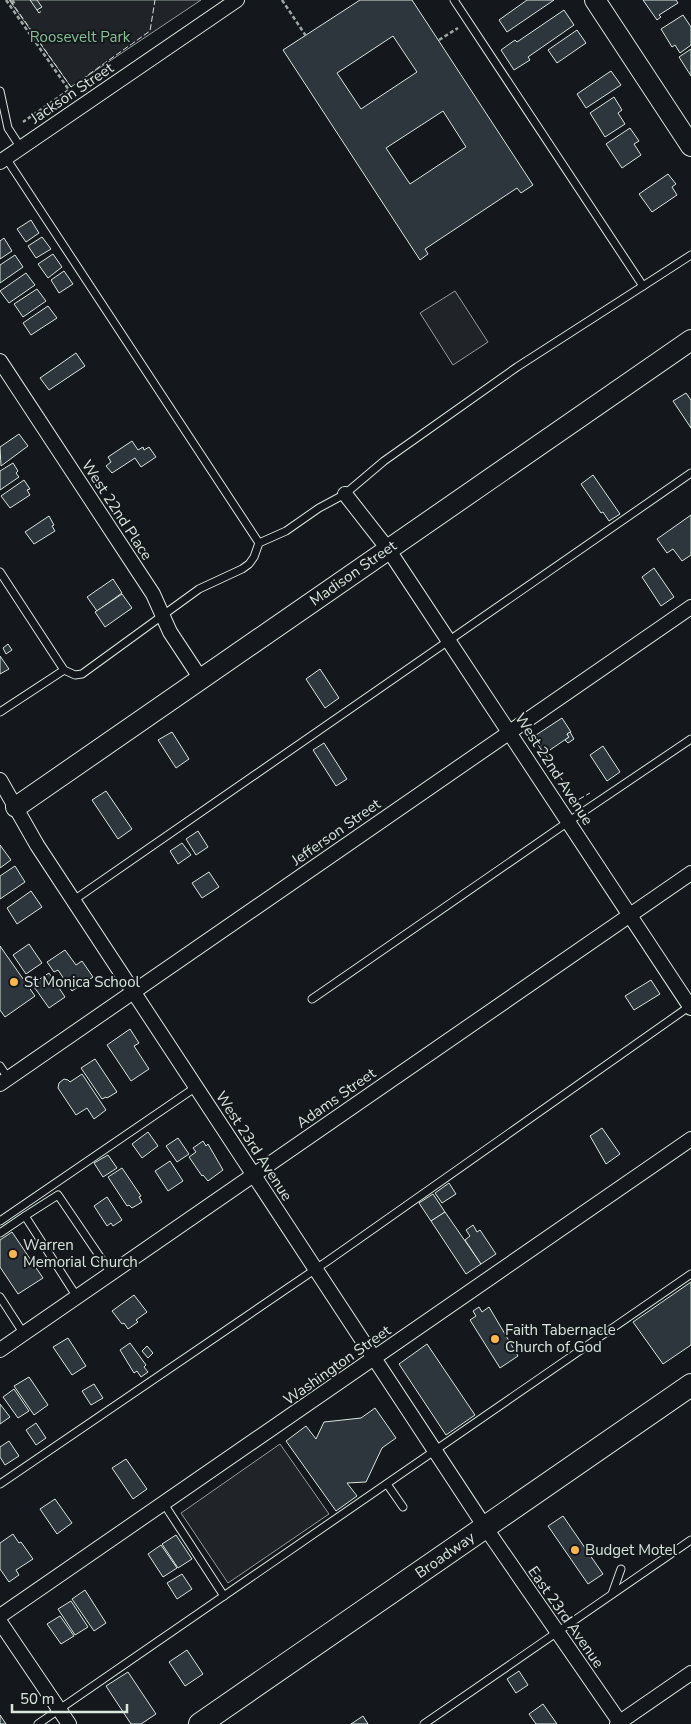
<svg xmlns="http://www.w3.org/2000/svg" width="691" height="1724" font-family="'Nunito Sans',sans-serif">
	<rect width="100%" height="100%" fill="#14181c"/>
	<g fill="#202428" stroke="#939e99">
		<path d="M 9,0 L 201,0 L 71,87 Z"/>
		<path d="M 455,291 L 488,342 L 453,365 L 420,313 Z"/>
		<path d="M 280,1444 L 329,1514 L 228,1583 L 181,1513 Z"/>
	</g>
	<g fill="#2c363c" stroke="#d8e6dc" fill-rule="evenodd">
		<path d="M 30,0 L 37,0 L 42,7 L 37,10 Z"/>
		<path d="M 360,0 L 412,0 L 533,185 L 521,193 L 517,188 L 425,249 L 428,254 L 420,260 L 283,50 ZM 393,36 L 417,72 L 361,109 L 337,73 ZM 443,111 L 466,147 L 410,184 L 386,148 Z"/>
		<path d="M 527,0 L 554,0 L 507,32 L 499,20 Z"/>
		<path d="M 643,0 L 676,0 L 678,3 L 659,15 L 661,17 L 657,20 Z"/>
		<path d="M 564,10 L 574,25 L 528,57 L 530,60 L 514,70 L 501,50 L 515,40 L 517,42 Z"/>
		<path d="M 683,15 L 691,27 L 691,45 L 680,53 L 675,45 L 672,47 L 661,29 Z"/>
		<path d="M 577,30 L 586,43 L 557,63 L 548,50 Z"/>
		<path d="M 691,49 L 691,76 L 679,57 Z"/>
		<path d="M 611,71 L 621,85 L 586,108 L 577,94 Z"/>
		<path d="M 614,97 L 622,110 L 618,113 L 625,124 L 605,137 L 590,113 Z"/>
		<path d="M 630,128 L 639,141 L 634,144 L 641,155 L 622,168 L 606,144 Z"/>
		<path d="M 668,174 L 676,184 L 672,187 L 677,195 L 652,212 L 639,194 Z"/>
		<path d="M 31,220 L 39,233 L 26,242 L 17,229 Z"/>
		<path d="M 42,237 L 51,249 L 36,258 L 28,246 Z"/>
		<path d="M 4,238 L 12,251 L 0,259 L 0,241 Z"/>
		<path d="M 53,254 L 62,267 L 48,278 L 38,264 Z"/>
		<path d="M 15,255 L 23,267 L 0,283 L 0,265 Z"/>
		<path d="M 64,271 L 73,284 L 59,293 L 51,280 Z"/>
		<path d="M 26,273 L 35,285 L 9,303 L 0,291 Z"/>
		<path d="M 37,289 L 46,301 L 23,317 L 14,304 Z"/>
		<path d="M 48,306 L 57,318 L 31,335 L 23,323 Z"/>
		<path d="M 76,353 L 85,366 L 49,390 L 40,378 Z"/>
		<path d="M 686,393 L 691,400 L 691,428 L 673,401 Z"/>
		<path d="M 19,434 L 28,446 L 1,466 L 0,447 Z"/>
		<path d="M 132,441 L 138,450 L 143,447 L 144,450 L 149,447 L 156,457 L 141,467 L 135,458 L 112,473 L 106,466 L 111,462 L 108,457 Z"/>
		<path d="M 13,463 L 18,471 L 16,473 L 19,477 L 0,490 L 0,471 Z"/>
		<path d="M 593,475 L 620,514 L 609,521 L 603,512 L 601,513 L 581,484 Z"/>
		<path d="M 24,480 L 30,489 L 27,490 L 30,495 L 10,508 L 1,496 Z"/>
		<path d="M 691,515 L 691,555 L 682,561 L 673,549 L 667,553 L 657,539 Z"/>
		<path d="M 49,516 L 54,525 L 52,526 L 55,531 L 34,544 L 25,532 Z"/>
		<path d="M 654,568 L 674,597 L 661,606 L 642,577 Z"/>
		<path d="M 113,579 L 122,593 L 97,611 L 87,597 Z"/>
		<path d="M 122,594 L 132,608 L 105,627 L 95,612 Z"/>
		<path d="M 8,644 L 12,650 L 6,654 L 3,648 Z"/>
		<path d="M 0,656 L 9,669 L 0,674 Z"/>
		<path d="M 320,669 L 339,698 L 325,708 L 306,679 Z"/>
		<path d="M 562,718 L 571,732 L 567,734 L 569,737 L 544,754 L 533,737 Z"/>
		<path d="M 172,732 L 189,759 L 176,768 L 158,740 Z"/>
		<path d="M 570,732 L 574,739 L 568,743 L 565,740 L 569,737 L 567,734 Z"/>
		<path d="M 324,743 L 347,779 L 336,786 L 313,750 Z"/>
		<path d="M 603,746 L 620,772 L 607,781 L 590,755 Z"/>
		<path d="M 106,791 L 132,829 L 118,839 L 92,800 Z"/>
		<path d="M 198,831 L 208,847 L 196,855 L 186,839 Z"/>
		<path d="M 182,843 L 191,855 L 178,864 L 170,851 Z"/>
		<path d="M 0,845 L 11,860 L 0,868 Z"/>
		<path d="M 15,866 L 25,882 L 0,899 L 0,876 Z"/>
		<path d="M 209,872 L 219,887 L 202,898 L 192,883 Z"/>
		<path d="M 31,891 L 42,907 L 17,924 L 7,908 Z"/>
		<path d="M 29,944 L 42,963 L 26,974 L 13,955 Z"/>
		<path d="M 0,946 L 35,996 L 5,1017 L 0,1010 Z"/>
		<path d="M 65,950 L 76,965 L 82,961 L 93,977 L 72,991 L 58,970 L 54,972 L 47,962 Z"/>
		<path d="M 49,973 L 65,997 L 49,1008 L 32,984 Z"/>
		<path d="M 651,980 L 660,994 L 634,1010 L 625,996 Z"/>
		<path d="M 130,1029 L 139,1043 L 134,1046 L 149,1069 L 131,1081 L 107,1045 Z"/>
		<path d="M 95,1059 L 117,1092 L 107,1098 L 106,1097 L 102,1099 L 81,1068 Z"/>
		<path d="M 82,1074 L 106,1110 L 94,1119 L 87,1108 L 76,1115 L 58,1088 L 59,1083 L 64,1079 L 68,1080 L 70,1082 Z"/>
		<path d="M 602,1128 L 620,1154 L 606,1164 L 590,1136 Z"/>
		<path d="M 148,1132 L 158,1146 L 142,1158 L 132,1144 Z"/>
		<path d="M 178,1138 L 189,1154 L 177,1162 L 166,1146 Z"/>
		<path d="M 203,1141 L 206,1146 L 208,1144 L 223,1170 L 208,1181 L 203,1175 L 202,1176 L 189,1157 L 196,1152 L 193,1148 Z"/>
		<path d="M 108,1155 L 117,1168 L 103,1177 L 94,1163 Z"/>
		<path d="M 170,1161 L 183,1181 L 168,1191 L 155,1171 Z"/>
		<path d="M 122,1168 L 141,1196 L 139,1197 L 142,1202 L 132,1208 L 129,1205 L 127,1206 L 108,1177 Z"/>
		<path d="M 449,1183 L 456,1194 L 442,1203 L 435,1193 Z"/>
		<path d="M 433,1194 L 445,1212 L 431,1221 L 419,1203 Z"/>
		<path d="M 107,1197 L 122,1220 L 113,1226 L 111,1223 L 107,1226 L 94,1206 Z"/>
		<path d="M 445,1212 L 481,1264 L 466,1274 L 431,1221 Z"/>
		<path d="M 473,1225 L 477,1232 L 480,1230 L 496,1254 L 481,1264 L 465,1240 L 470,1236 L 466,1230 Z"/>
		<path d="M 12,1232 L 43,1278 L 18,1294 L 0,1267 L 0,1240 Z"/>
		<path d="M 691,1282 L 691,1345 L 663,1364 L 633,1322 Z"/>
		<path d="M 134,1295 L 147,1312 L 136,1320 L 138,1322 L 128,1329 L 124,1323 L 122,1324 L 112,1311 Z"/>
		<path d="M 479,1307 L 482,1312 L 489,1307 L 518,1356 L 500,1368 L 470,1320 L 476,1316 L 473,1311 Z"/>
		<path d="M 68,1338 L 86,1366 L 72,1375 L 53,1347 Z"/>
		<path d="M 130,1343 L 146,1365 L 144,1367 L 148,1372 L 141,1377 L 137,1371 L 134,1373 L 120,1350 Z"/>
		<path d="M 427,1344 L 475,1415 L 446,1435 L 399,1364 Z"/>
		<path d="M 147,1346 L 153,1353 L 148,1358 L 142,1351 Z"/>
		<path d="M 29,1377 L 48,1405 L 34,1415 L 14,1386 Z"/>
		<path d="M 94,1384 L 103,1398 L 91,1405 L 82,1391 Z"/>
		<path d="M 14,1389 L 29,1411 L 18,1418 L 3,1397 Z"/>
		<path d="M 0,1404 L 10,1417 L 0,1424 Z"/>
		<path d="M 375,1408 L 396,1438 L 382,1448 L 366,1482 L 347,1483 L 357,1496 L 336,1511 L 286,1441 L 306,1426 L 316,1439 L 324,1422 L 361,1418 Z"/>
		<path d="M 36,1423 L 46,1438 L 36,1445 L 26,1430 Z"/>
		<path d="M 9,1441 L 19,1456 L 5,1465 L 0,1457 L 0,1447 Z"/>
		<path d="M 126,1459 L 147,1489 L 133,1499 L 112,1468 Z"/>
		<path d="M 55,1499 L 72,1523 L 57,1534 L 40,1509 Z"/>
		<path d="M 563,1516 L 603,1574 L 588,1584 L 548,1526 Z"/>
		<path d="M 13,1534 L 19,1543 L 21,1542 L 33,1559 L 16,1570 L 19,1575 L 9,1582 L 0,1569 L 0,1543 Z"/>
		<path d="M 176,1535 L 192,1559 L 178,1568 L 162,1544 Z"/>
		<path d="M 161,1545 L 177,1568 L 163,1577 L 148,1554 Z"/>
		<path d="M 182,1574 L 192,1589 L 177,1599 L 167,1583 Z"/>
		<path d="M 85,1590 L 106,1623 L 94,1631 L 72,1599 Z"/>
		<path d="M 71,1601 L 88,1627 L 75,1635 L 58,1609 Z"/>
		<path d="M 60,1616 L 74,1636 L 61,1644 L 47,1624 Z"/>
		<path d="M 187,1650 L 203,1674 L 185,1686 L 169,1662 Z"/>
		<path d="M 519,1671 L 528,1685 L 516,1693 L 507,1679 Z"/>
		<path d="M 128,1672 L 156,1714 L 141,1724 L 131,1724 L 106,1686 Z"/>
		<path d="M 543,1704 L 557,1724 L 536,1724 L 529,1714 Z"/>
		<path d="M 0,1715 L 6,1724 L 0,1724 Z"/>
		<path d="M 363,1716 L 368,1724 L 351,1724 Z"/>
	</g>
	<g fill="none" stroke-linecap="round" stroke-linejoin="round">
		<g stroke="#d8e6dc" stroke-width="9">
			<g id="lane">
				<path d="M 454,0 L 643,286 L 691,255"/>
				<path d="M 0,91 L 8,128 L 21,148"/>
				<path d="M 6,158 L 259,543"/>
				<path d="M 0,572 L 64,670 L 75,675 L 82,674 L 199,589 L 242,569 L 249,564 L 254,557 L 259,543 L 286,531 L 319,508 L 345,494 L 384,461 L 517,367 L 643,286"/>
				<path d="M 0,712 L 64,670"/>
				<path d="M 74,900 L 691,473"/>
				<path d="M 312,999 L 568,822 L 691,739"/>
				<path d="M 0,1066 L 8,1078"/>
				<path d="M 0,1221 L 196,1087"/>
				<path d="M 0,1233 L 25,1216"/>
				<path d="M 0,1297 L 24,1334"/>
				<path d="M 77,1297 L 25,1216 L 58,1195 L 111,1273"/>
				<path d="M 0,1484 L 329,1260 L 690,1006"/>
				<path d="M 387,1484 L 403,1507"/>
				<path d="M 164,1504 L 224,1596"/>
				<path d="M 612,1594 L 621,1569"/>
				<path d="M 38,1724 L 691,1274"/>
				<path d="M 424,1724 L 691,1540"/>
			</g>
		</g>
		<g stroke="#d8e6dc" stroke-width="16">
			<g id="street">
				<path d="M 0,162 L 237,0"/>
				<path d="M 0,361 L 153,594 L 170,632 L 201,679"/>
				<path d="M 345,494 L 388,549 L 691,1008"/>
				<path d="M 0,780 L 37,845 L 485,1527 L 621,1724"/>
				<path d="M 0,1084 L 691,607"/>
				<path d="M 0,1350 L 691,873"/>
				<path d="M 0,1616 L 691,1139"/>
				<path d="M 0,1622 L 69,1724"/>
				<path d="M 617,1724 L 691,1673"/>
			</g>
		</g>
		<g stroke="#d8e6dc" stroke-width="22">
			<g id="secondary">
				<path d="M 595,0 L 691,146"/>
				<path d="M 16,807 L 691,340"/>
			</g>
		</g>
		<g stroke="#d8e6dc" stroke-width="24">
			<path id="primary" d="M 200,1724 L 691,1385"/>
		</g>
		<g stroke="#9da8a2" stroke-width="2.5" stroke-dasharray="4 2.5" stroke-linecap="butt">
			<path d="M 6,0 L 69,90 L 23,122"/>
			<path d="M 12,0 L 15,4"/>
			<path d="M 282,0 L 306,36"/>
			<path d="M 439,40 L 458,28"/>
		</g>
		<use href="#lane" stroke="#14181c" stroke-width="7"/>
		<use href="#street" stroke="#14181c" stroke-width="14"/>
		<use href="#secondary" stroke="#14181c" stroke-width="20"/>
		<use href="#primary" stroke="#14181c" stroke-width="22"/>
		<g stroke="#d8e6dc" stroke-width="1" stroke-dasharray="6 2.5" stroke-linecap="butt">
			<path d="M 10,0 L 71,87 L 150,31 L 155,0"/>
			<path d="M 37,10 L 39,13 L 43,10"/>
			<path d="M 545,754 L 576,801 L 590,793"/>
		</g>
	</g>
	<g fill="#ffb74d" stroke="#14181c" stroke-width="2">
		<circle cx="14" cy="982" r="5"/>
		<circle cx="13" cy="1254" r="5"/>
		<circle cx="495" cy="1339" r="5"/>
		<circle cx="575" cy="1550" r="5"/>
	</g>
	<g text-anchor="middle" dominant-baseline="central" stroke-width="4" stroke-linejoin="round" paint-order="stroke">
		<g font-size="15" fill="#8ac095" stroke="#14181c">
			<text x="80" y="37">Roosevelt Park</text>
		</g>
		<g font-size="15" fill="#d8e6dc" stroke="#14181c">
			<text transform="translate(72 93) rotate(-34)">Jackson Street</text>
			<text transform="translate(117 510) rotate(57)">West 22nd Place</text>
			<text transform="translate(353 573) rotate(-35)">Madison Street</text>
			<text transform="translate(554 769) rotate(57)">West 22nd Avenue</text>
			<text transform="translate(336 832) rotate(-35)">Jefferson Street</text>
			<text transform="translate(336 1098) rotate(-35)">Adams Street</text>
			<text transform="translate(254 1146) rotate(57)">West 23rd Avenue</text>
			<text transform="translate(337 1365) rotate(-35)">Washington Street</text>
			<text transform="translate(445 1555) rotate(-35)">Broadway</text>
			<text transform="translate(566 1617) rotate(55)">East 23rd Avenue</text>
		</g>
		<g font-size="15" fill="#d8e6dc" stroke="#14181c" text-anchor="start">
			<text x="24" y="982">St Monica School</text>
			<text x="23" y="1245">Warren<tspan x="23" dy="17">Memorial Church</tspan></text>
			<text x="505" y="1330">Faith Tabernacle<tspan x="505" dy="17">Church of God</tspan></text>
			<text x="585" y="1550">Budget Motel</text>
		</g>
	</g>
	<path d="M12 1704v8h115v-8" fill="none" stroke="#d8e6dc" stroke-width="2.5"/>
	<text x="20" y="1704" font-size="15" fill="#d8e6dc" stroke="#14181c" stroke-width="4" paint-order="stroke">50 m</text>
</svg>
